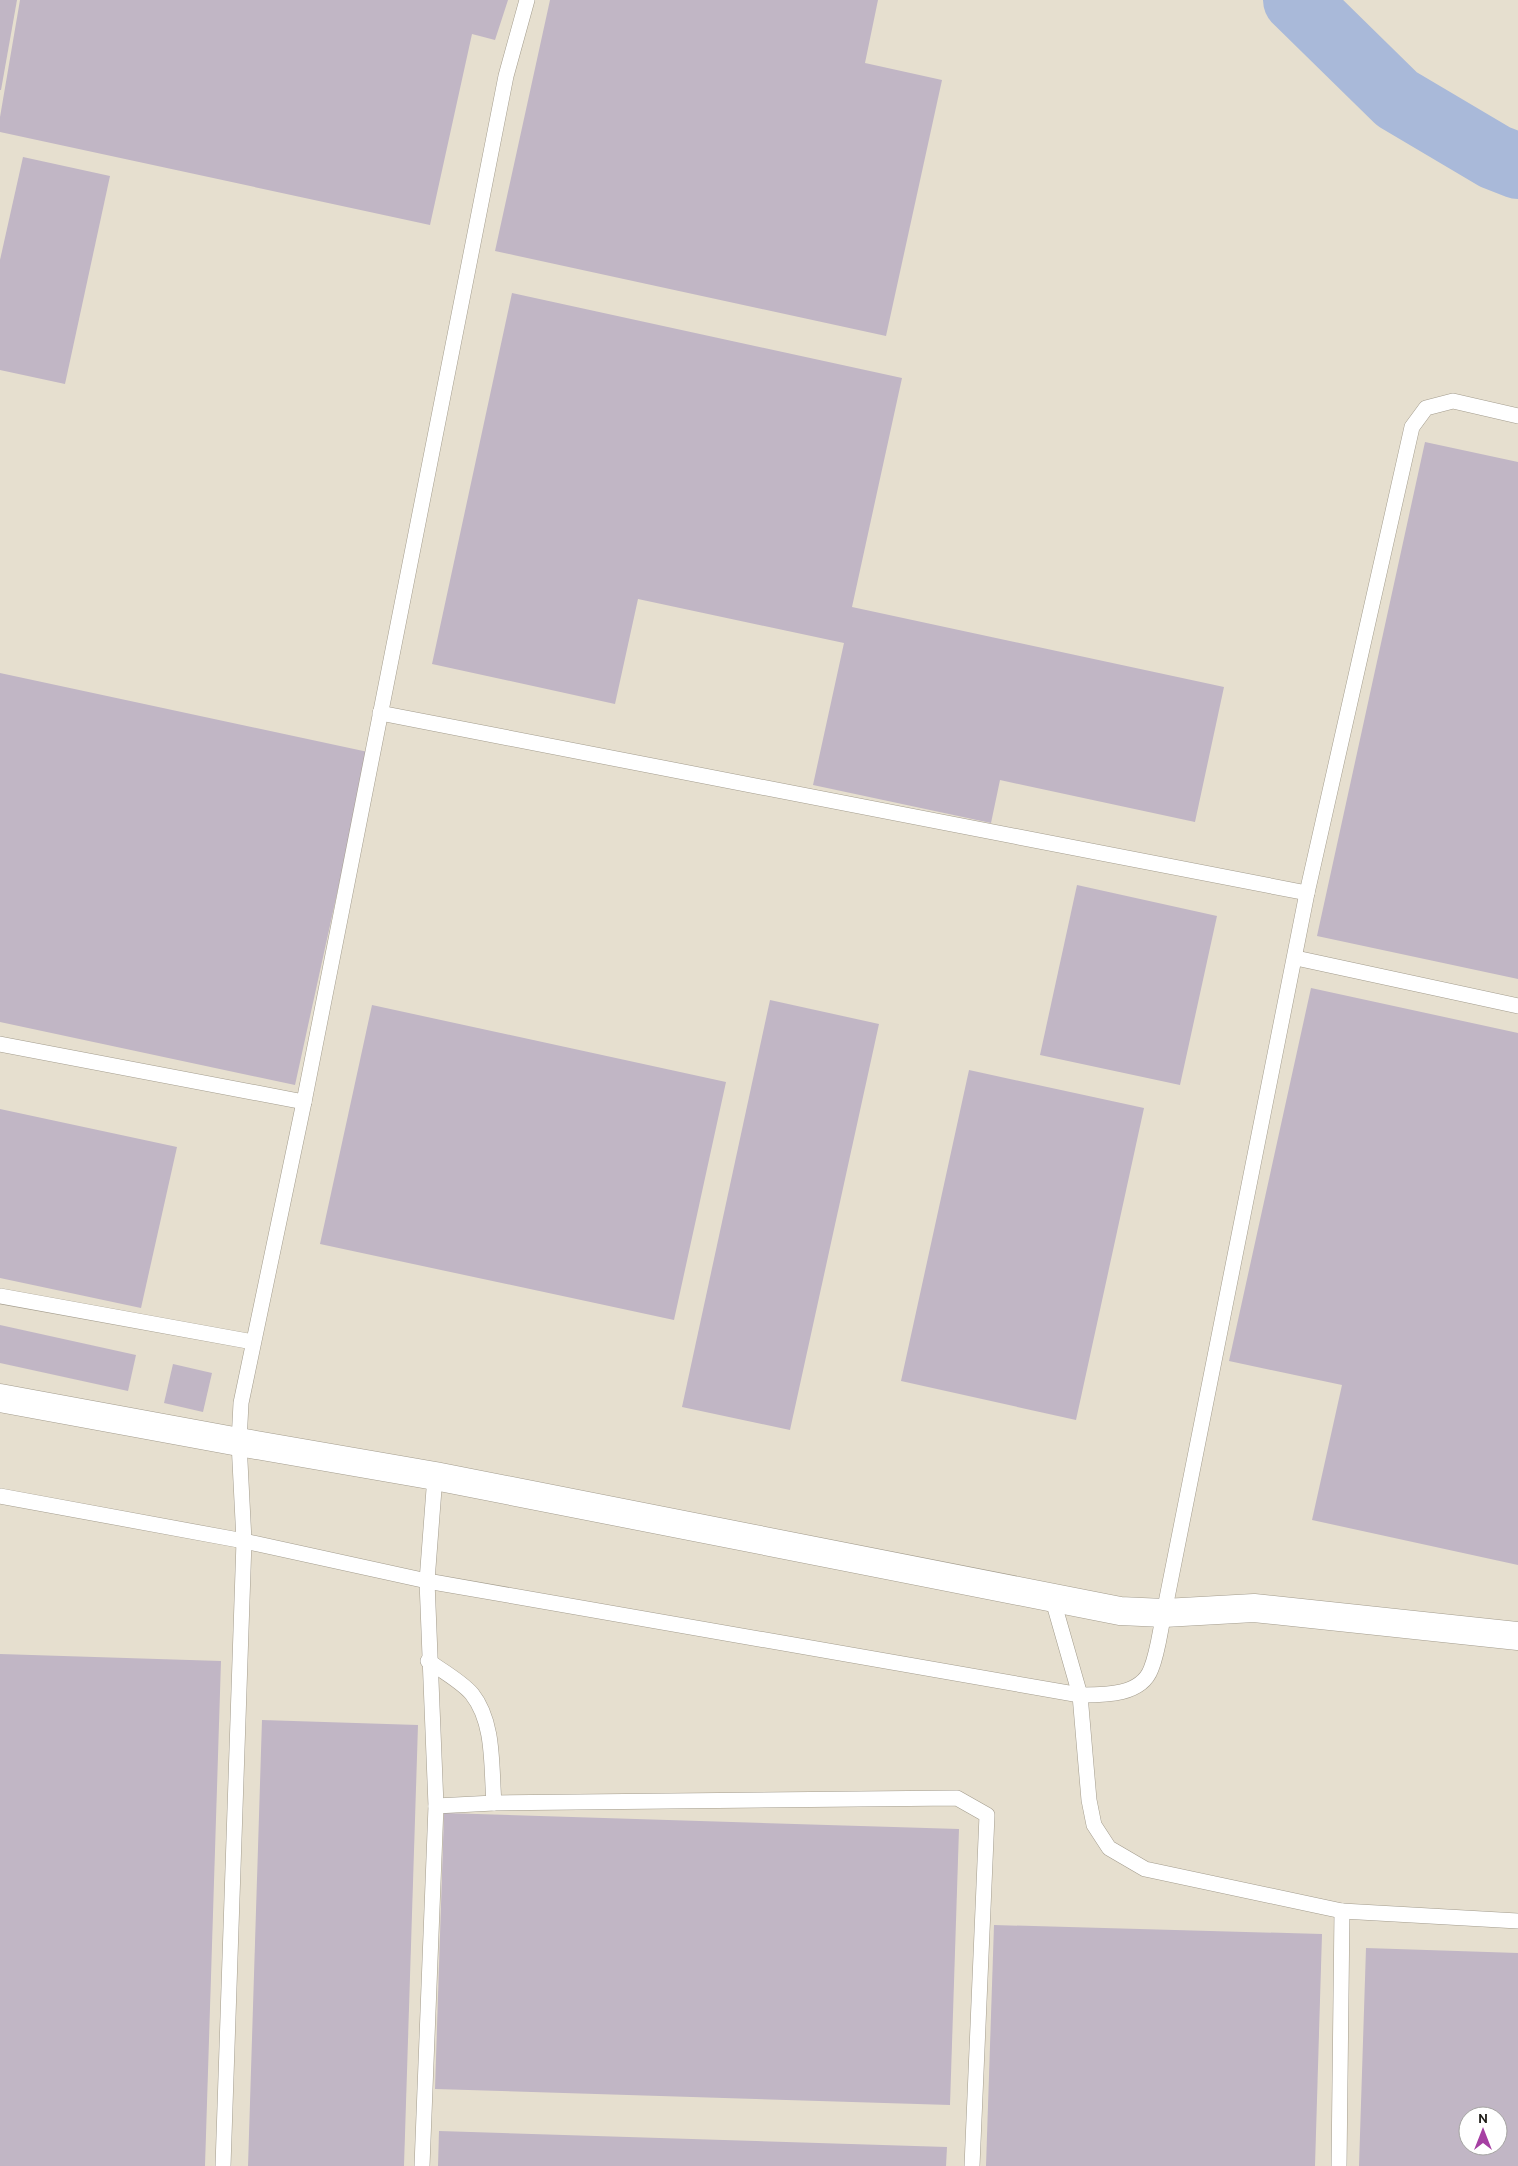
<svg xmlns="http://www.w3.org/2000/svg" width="1518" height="2166" font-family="Overpass,sans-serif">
	<rect width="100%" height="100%" fill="#e6dfcf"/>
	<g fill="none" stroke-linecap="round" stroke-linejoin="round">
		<path stroke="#a9b9d9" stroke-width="66" d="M 1296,0 L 1397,99 L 1495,157 L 1518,166"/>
	</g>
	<g fill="#c1b6c5" fill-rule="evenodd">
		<path d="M 0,0 L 17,0 L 1,90 L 0,90 Z"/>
		<path d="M 20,0 L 508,0 L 495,40 L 472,34 L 430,225 L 0,132 L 0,117 Z"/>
		<path d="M 550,0 L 878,0 L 865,63 L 942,80 L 886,336 L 495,251 Z"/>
		<path d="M 23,157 L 110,176 L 65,384 L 0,370 L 0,260 Z"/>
		<path d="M 512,293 L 902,378 L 852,607 L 1224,687 L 1195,822 L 1000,780 L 991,823 L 813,785 L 844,643 L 638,599 L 615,704 L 432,664 Z"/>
		<path d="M 1425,442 L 1518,462 L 1518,979 L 1317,936 Z"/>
		<path d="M 0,673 L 368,752 L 295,1085 L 0,1022 Z"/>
		<path d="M 1077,885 L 1217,916 L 1180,1085 L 1040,1055 Z"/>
		<path d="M 1311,988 L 1518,1033 L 1518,1565 L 1312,1520 L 1342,1385 L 1229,1361 Z"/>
		<path d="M 770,1000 L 879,1024 L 790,1430 L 682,1407 Z"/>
		<path d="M 372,1005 L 726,1082 L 674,1320 L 320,1244 Z"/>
		<path d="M 969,1070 L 1144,1108 L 1076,1420 L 901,1381 Z"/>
		<path d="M 0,1109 L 177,1147 L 141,1308 L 0,1278 Z"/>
		<path d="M 0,1325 L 136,1355 L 128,1391 L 0,1363 Z"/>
		<path d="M 173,1364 L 212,1373 L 203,1412 L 164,1403 Z"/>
		<path d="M 0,1654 L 221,1661 L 205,2166 L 0,2166 Z"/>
		<path d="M 262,1720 L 418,1725 L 404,2166 L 248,2166 Z"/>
		<path d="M 444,1813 L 959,1829 L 950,2105 L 435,2089 Z"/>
		<path d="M 994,1925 L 1322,1934 L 1315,2166 L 986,2166 Z"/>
		<path d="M 1366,1948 L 1518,1953 L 1518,2166 L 1359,2166 ZM 1468,2116 L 1498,2116 L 1498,2146 L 1468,2146 Z"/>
		<path d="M 439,2131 L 947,2147 L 946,2166 L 438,2166 Z"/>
	</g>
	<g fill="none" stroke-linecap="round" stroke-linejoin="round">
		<g stroke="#a39c8d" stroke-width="16">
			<g id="service">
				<path d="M 380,713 L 1307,893"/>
				<path d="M 1296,958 L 1518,1006"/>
				<path d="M 0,1044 L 304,1102 L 506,76 L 527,0"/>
				<path d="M 0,1296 L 253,1342"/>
				<path d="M 0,1496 L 244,1541 L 427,1581 L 1080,1695 C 1103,1695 1141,1696 1151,1669 C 1158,1652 1160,1631 1164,1613 L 1307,893 L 1412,427 L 1426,408 L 1453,401 L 1518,416"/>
				<path d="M 1052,1597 L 1080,1695 L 1089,1800 L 1094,1825 L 1109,1848 L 1145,1869 L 1342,1911 L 1518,1921"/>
				<path d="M 428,1661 C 441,1670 462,1682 472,1694 C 495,1723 491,1768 494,1803"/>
				<path d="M 436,1806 L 494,1803 L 957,1798 L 987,1815 L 972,2166"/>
				<path d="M 223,2166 L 244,1541 L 239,1442 L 241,1403 L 304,1102"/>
				<path d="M 422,2166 L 436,1806 L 427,1581 L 435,1476"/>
				<path d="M 1339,2166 L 1342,1911"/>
			</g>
		</g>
		<g stroke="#a39c8d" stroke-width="29">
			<path id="minor" d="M 0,1398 L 239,1442 L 435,1476 L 1120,1611 L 1164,1613 L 1254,1608 L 1518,1636"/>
		</g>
		<use href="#service" stroke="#fff" stroke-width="15"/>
		<use href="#minor" stroke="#fff" stroke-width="28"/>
	</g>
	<g transform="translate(1483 2131)"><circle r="24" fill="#ffffff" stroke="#a5a4a2"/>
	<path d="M0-4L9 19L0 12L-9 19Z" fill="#a640a3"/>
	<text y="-8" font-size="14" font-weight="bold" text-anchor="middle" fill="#1e1c16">N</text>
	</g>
</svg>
